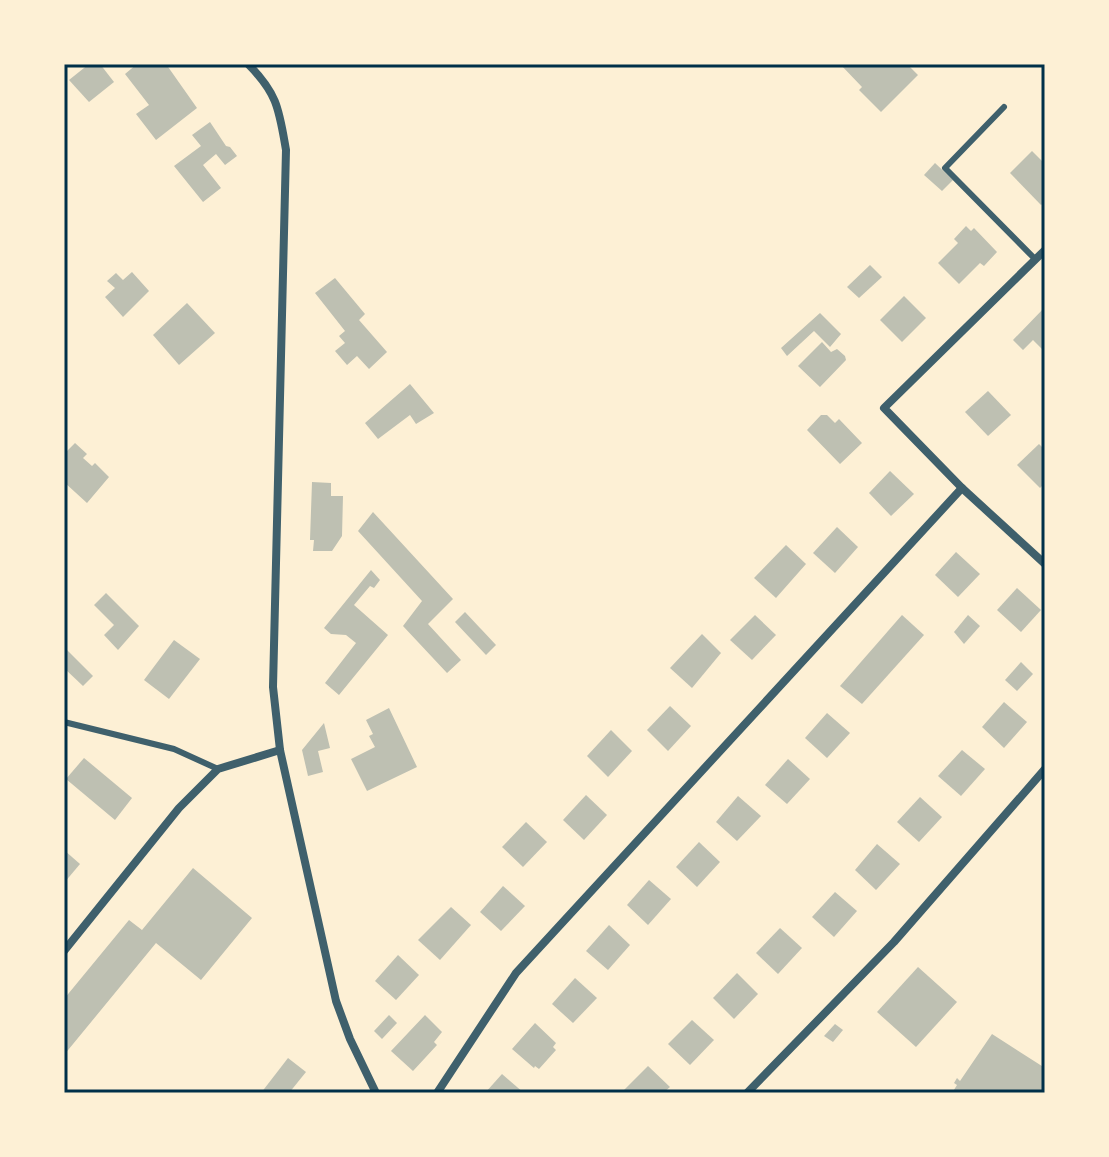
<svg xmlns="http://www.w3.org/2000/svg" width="1109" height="1157" font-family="'Work Sans',sans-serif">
	<rect width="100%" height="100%" fill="#fdf0d5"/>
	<g fill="#bec0b2">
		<path d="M 89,64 L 100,64 L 114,82 L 89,102 L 69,80 Z"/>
		<path d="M 137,64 L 166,64 L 197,108 L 156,140 L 136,114 L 149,105 L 125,74 Z"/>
		<path d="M 840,64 L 907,64 L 918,75 L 881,112 L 859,90 L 862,87 Z"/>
		<path d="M 210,122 L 226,146 L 230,147 L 237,156 L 225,165 L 216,154 L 203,165 L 221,188 L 203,202 L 174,166 L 201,146 L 192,135 Z"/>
		<path d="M 1032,151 L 1045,164 L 1045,202 L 1041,205 L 1010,173 Z"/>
		<path d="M 935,163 L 953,180 L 942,191 L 924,175 Z"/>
		<path d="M 966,226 L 971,231 L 974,228 L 997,252 L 984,266 L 980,263 L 959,284 L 938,263 L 958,243 L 954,239 Z"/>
		<path d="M 870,265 L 882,277 L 859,298 L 847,287 Z"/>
		<path d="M 132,272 L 149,291 L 123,317 L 105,297 L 115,288 L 107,281 L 116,273 L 123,280 Z"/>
		<path d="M 335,278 L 365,314 L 359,320 L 387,352 L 369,369 L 357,356 L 347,365 L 335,351 L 345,343 L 339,336 L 345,331 L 315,293 Z"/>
		<path d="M 904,296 L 926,318 L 902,342 L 880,320 Z"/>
		<path d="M 187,303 L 215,333 L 179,365 L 153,335 Z"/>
		<path d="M 1045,307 L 1045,352 L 1033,340 L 1023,350 L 1013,340 Z"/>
		<path d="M 820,313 L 841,334 L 830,347 L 814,331 L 787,356 L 781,348 Z"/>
		<path d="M 822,342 L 831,352 L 837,349 L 845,356 L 846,360 L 820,387 L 798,366 Z"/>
		<path d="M 410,384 L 434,413 L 416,424 L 410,415 L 378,439 L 365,423 Z"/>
		<path d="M 988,391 L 1011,415 L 988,436 L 965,412 Z"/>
		<path d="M 821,415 L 827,415 L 835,423 L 839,419 L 862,443 L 840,464 L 807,430 Z"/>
		<path d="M 75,443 L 87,454 L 83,458 L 92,466 L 95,463 L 109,477 L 87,503 L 64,482 L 67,477 L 64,474 L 64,454 Z"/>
		<path d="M 1039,444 L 1045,450 L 1045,483 L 1040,488 L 1017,465 Z"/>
		<path d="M 890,471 L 914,494 L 891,516 L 869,493 Z"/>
		<path d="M 312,482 L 331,483 L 331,496 L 343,496 L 342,536 L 332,551 L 313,551 L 314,540 L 310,540 Z"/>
		<path d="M 373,512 L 453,599 L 428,624 L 461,660 L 447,673 L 403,626 L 422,601 L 358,531 Z"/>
		<path d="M 837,527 L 858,547 L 835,573 L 813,553 Z"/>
		<path d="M 786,545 L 806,564 L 776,598 L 754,578 Z"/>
		<path d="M 956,552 L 980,574 L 958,597 L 935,575 Z"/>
		<path d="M 371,570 L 380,580 L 374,588 L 370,586 L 354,605 L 388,635 L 339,695 L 325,683 L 356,643 L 346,635 L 331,634 L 324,628 Z"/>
		<path d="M 1017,588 L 1041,610 L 1021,632 L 997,610 Z"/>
		<path d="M 106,593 L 139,626 L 118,650 L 104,635 L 114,625 L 94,605 Z"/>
		<path d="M 465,612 L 496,645 L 486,655 L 455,622 Z"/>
		<path d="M 755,615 L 776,635 L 752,660 L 730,640 Z"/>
		<path d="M 902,615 L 924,635 L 862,704 L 840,686 Z"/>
		<path d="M 968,615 L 980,626 L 964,644 L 954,632 Z"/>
		<path d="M 702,634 L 721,653 L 692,688 L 670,668 Z"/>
		<path d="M 174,640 L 200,659 L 169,699 L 144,680 Z"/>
		<path d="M 64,647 L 93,676 L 83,686 L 64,668 Z"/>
		<path d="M 1021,662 L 1033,674 L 1017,691 L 1005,680 Z"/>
		<path d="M 1004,702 L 1027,722 L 1004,748 L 982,727 Z"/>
		<path d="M 670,706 L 691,726 L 668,751 L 647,730 Z"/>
		<path d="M 389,708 L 417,767 L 367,791 L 351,759 L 375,747 L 369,736 L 373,734 L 366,720 Z"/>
		<path d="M 827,713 L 850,733 L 827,758 L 805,738 Z"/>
		<path d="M 324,723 L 330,748 L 318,751 L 323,772 L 308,776 L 302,750 Z"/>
		<path d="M 611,730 L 632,751 L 608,777 L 587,756 Z"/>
		<path d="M 962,750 L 985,769 L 961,796 L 938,776 Z"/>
		<path d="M 84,758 L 132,798 L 115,820 L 66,779 Z"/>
		<path d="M 788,759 L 810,779 L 787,804 L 765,785 Z"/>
		<path d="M 586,795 L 607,815 L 584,840 L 563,820 Z"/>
		<path d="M 738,796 L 761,816 L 737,841 L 716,822 Z"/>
		<path d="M 920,797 L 942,817 L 919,842 L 897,822 Z"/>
		<path d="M 526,822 L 547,842 L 523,867 L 502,847 Z"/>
		<path d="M 699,842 L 720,862 L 697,887 L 676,867 Z"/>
		<path d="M 877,844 L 900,864 L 876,890 L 855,870 Z"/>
		<path d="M 64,850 L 80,864 L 64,883 Z"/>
		<path d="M 193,868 L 252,918 L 201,980 L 156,943 L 64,1055 L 64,999 L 129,920 L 142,930 Z"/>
		<path d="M 649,880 L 671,899 L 648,925 L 627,905 Z"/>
		<path d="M 503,886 L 525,906 L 501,931 L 480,912 Z"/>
		<path d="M 835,892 L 857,911 L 834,937 L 812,917 Z"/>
		<path d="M 451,907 L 471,925 L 440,960 L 418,940 Z"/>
		<path d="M 609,925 L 630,945 L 608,970 L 586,951 Z"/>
		<path d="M 780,928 L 802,948 L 778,974 L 756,953 Z"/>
		<path d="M 398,955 L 419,975 L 396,1000 L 375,981 Z"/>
		<path d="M 918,967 L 957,1002 L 916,1047 L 877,1012 Z"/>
		<path d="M 737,973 L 758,994 L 734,1019 L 713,998 Z"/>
		<path d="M 575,978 L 597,998 L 573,1023 L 552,1004 Z"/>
		<path d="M 389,1015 L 397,1023 L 382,1039 L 374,1031 Z"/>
		<path d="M 425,1015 L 442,1032 L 434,1042 L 437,1045 L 413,1071 L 391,1051 Z"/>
		<path d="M 692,1020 L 714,1040 L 690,1065 L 668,1044 Z"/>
		<path d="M 535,1023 L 556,1043 L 553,1047 L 556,1050 L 539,1069 L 535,1066 L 534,1068 L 512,1049 Z"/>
		<path d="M 835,1024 L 843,1030 L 833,1042 L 824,1036 Z"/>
		<path d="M 992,1034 L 1045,1068 L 1045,1093 L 952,1093 L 957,1085 L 954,1083 L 957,1078 L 960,1081 Z"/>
		<path d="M 288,1058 L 306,1072 L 289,1093 L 261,1093 Z"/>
		<path d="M 648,1066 L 670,1087 L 663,1093 L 627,1093 L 624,1090 Z"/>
		<path d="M 502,1074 L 524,1093 L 485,1093 Z"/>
	</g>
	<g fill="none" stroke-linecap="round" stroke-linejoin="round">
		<g stroke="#3f606c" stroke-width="6">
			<path d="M 1004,107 L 945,168 L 1035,259"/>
			<path d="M 64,722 L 174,749 L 218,769"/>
		</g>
		<g stroke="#3f606c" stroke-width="8">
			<path d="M 248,64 C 278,94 279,110 286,150 L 273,687 L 280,750 L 336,1001 L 350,1039 L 376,1093"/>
			<path d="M 1045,250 L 884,408 L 962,488 L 1045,564"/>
			<path d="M 64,951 L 179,808 L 218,769 L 280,750"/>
			<path d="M 437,1093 L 516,973 L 962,488"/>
			<path d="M 747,1093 L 894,942 L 1045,769"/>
		</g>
	</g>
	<rect width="1109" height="1157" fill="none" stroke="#fdf0d5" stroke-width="132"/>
	<rect x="66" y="66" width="977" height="1025" fill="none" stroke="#003049" stroke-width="3"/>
</svg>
